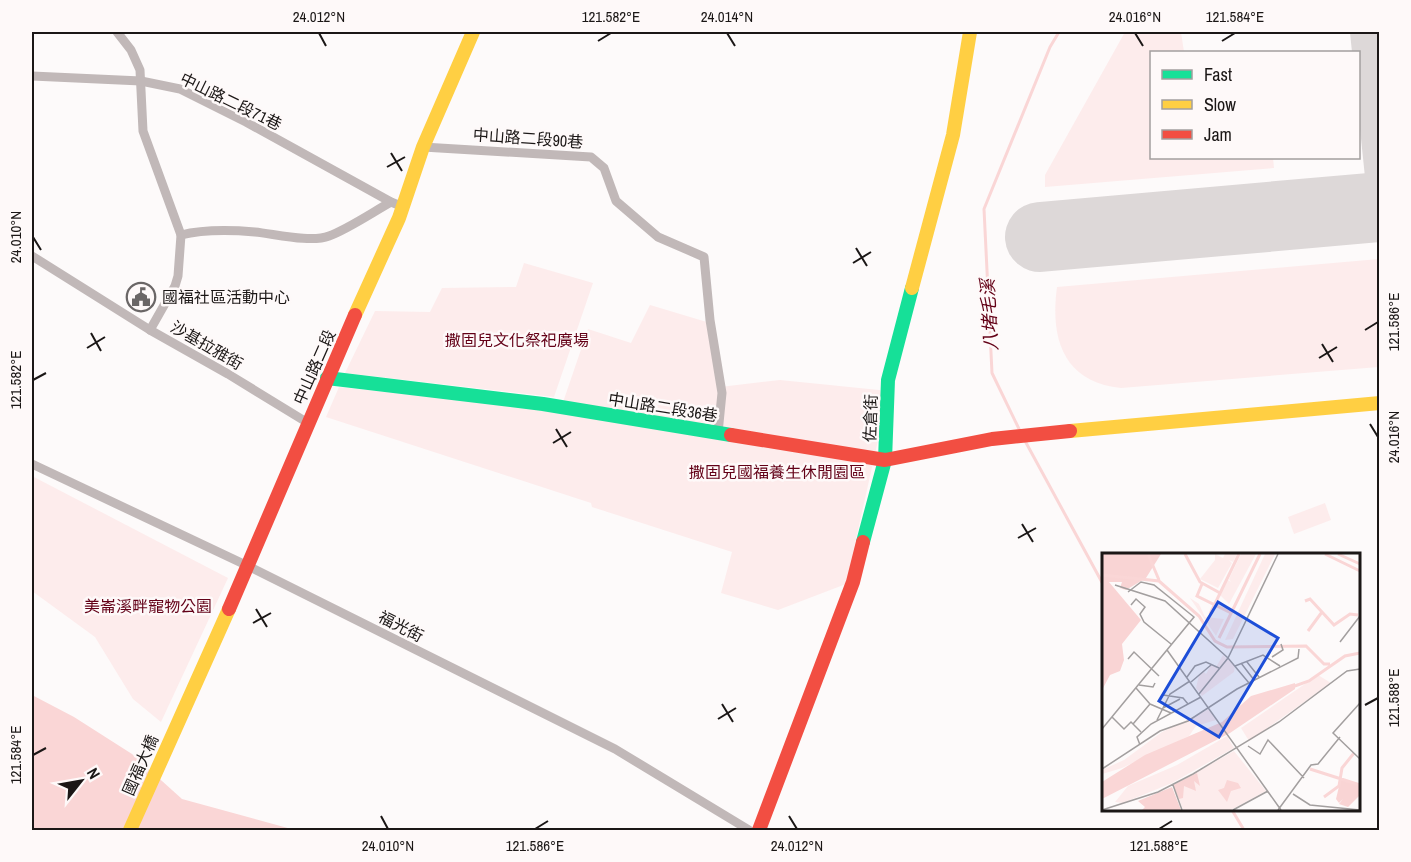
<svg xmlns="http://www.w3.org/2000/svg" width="1411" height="862" font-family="'Archivo Narrow','Noto Sans TC',sans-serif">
	<rect width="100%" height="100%" fill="#fdfafa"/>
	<g fill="#fdecec">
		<path d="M 1125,32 L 1181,32 L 1184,52 L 1152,52 L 1152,158 L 1273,158 L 1274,168 L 1045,187 L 1045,175 Z"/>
		<path d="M 1379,259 L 1379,367 L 1121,388 C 1063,382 1050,338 1057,287 Z"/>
		<path d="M 524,263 L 593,283 L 554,397 L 345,373 L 375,311 L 430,312 L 442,288 L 516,287 Z"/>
		<path d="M 650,305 L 710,323 L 720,387 L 780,380 L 889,391 L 846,584 L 778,610 L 721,593 L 732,552 L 592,507 L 591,503 L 326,417 L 339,387 L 560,411 L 588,329 L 631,343 Z"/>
		<path d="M 32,476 L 228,578 L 161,722 L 133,699 L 95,637 L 32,591 Z"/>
		<path d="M 1325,503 L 1331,520 L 1294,534 L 1288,517 Z"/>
	</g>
	<path fill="#fad6d6" d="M 32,695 L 74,717 L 132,754 L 182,799 L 295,830 L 32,830 Z"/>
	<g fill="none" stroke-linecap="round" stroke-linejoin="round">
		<g stroke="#fad6d6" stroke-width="3">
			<path d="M 1020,431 L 992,373 L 984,209 L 1050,47 L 1059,32"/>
			<path d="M 1024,439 L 1104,586"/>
			<path d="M 1232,810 L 1244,830"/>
		</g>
		<path stroke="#ddd8d8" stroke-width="28" d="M 1364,32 L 1380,186"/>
		<path stroke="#ddd8d8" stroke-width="70" d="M 1040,237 L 1380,207"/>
		<g stroke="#c1b8b8" stroke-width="9">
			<path d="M 117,32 L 131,50 L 140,70 L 143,131 L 181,235 L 178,276 L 175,286 L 150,330"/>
			<path d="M 32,76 L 141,81 L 180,89 L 246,122 L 391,202 L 401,206"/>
			<path d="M 423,147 L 591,157 L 604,168 L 616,201 L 658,237 L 704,257 L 710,320 L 722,393 L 718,433"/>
			<path d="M 181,235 C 205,229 231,230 255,232 C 275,234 311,243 329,236 C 348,229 373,212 391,202"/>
			<path d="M 32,256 L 150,330 L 228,374 L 308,423"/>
			<path d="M 32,464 L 248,566 L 615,749 L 749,830"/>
		</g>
		<g stroke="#16e098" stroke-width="14">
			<path d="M 327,378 L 543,404 L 731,435"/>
			<path d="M 863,542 L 885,460 L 888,380 L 912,288"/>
		</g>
		<g stroke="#ffcf43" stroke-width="14">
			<path d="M 912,288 L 953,135 L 970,32"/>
			<path d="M 355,315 L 399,218 L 423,147 L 473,32"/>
			<path d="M 1070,431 L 1380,403"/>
			<path d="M 130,830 L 229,609"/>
		</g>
		<g stroke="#f24e42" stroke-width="14">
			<path d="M 731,435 L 885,460 L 992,439 L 1070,431"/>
			<path d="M 229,609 L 355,315"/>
			<path d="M 759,830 L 853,582 L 863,542"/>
		</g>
	</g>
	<path fill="none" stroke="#1b1716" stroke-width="2" d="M 319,33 L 326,46M 727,33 L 735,46M 1135,33 L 1143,46M 598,41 L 611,33M 1222,41 L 1235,33M 391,153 L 402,171M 387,167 L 405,157M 33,237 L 41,250M 856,248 L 867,266M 853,263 L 871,252M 1365,330 L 1378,322M 91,333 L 101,351M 1322,344 L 1333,362M 87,348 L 105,337M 1319,358 L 1337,347M 33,380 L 46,373M 1370,424 L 1378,437M 556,429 L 567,447M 553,443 L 571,432M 1022,524 L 1033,542M 1018,538 L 1036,528M 256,609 L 267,627M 253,623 L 271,613M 722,704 L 733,722M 1365,705 L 1378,698M 718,719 L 736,708M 33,755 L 46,748M 381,816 L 388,829M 789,816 L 797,829M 535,829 L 548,821M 1159,829 L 1172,821"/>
	<defs>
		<g id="civic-ring" transform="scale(1.5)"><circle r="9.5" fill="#fef9f9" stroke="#6a6666" stroke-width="1.5"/><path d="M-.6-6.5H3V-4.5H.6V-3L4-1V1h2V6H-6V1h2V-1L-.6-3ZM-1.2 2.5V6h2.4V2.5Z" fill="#6a6666"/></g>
	</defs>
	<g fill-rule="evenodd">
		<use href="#civic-ring" x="141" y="297"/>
	</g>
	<g text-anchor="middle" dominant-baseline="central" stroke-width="5" stroke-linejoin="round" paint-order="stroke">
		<g font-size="16" fill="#1b1716" stroke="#fef9f9">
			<text transform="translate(231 101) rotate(26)">中山路二段71巷</text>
			<text transform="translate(528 138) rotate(4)">中山路二段90巷</text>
			<text transform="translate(207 345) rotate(30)">沙基拉雅街</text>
			<text transform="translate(314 367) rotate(-66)">中山路二段</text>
			<text transform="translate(663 407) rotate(9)">中山路二段36巷</text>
			<text transform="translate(870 418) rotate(-88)">佐倉街</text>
			<text transform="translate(401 626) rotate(27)">福光街</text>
			<text transform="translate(140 765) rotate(-66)">國福大橋</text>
		</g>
		<g font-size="16" fill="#1b1716" stroke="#fef9f9" text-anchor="start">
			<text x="162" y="297">國福社區活動中心</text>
		</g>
		<g font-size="16" fill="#630017" stroke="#fef9f9">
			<text x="517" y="340">撒固兒文化祭祀廣場</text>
			<text x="777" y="472">撒固兒國福養生休閒園區</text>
			<text x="148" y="606">美崙溪畔寵物公園</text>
		</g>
		<g font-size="18" font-style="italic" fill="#630016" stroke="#fef9f9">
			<text transform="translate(989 315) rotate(-93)">八堵毛溪</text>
		</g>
	</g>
	<g transform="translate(1102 553)">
		<rect width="258" height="258" fill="#fdfafa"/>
		<path d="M 113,1 L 121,5 L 123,1 L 135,1 L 131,9 L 127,7 L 130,10 L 116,35 L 98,26 L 113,7 ZM 139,1 L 154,1 L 127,51 L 118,42 L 126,27 L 129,29 L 127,26 ZM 163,1 L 173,1 L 131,86 L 123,87 ZM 88,45 L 97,51 L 103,64 L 122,66 L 114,83 ZM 121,102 L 133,113 L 132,119 L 100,143 L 94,135 L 97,122 L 101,118 L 104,121 L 109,112 L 114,114 ZM 216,122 L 229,130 L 147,188 L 139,175 ZM 107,156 L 114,167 L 94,173 L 87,183 L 20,215 L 0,221 L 0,217 L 22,207 L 60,179 ZM 125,183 L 132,195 L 70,230 L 21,250 L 13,249 L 26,233 L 75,212 ZM 132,198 L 164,238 L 129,257 L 81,257 L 72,232 Z" fill="#fdecec"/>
		<path d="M 0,1 L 59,1 L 44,25 L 24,37 L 18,35 L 20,29 L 7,29 L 39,67 L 20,91 L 22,107 L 18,118 L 8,122 L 0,137 ZM 95,220 L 98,233 L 92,228 L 94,238 L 82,233 L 81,245 L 77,246 L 71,232 ZM 239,225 L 258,231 L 258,242 L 246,254 L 237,251 L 241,246 L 237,250 L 234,246 ZM 70,234 L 79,257 L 40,257 L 43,254 L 36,248 Z" fill="#f9d4d4"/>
		<path d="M 193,130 L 193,136 L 128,180 L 0,246 L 0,229 L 43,202 L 120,169 L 149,143 ZM 125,227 L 136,230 L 139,235 L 129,238 L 125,249 L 116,237 L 122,235 Z" fill="#fad6d6"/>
		<path fill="none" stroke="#fad6d6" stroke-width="3" d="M 46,1 L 57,27M 83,1 L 98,29 L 118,40M 223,1 L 258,18M 236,1 L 258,11M 0,22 L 57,28 L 97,63 L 113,88 L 125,94 L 204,93 L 222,111 L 228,111M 100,31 L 95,43 L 129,60M 203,48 L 208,46 L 232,72 L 248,61 L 256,62M 108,61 L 137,1M 206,78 L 220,59M 117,85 L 158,1M 190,134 L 207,128 L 243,103 L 258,100M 208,216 L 258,232M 222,244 L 237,233 L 240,215 L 252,200"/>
		<path fill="none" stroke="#a39f9f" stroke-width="1.5" d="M 13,32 L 63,48 L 126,105 L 147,130M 29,52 L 34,46 L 43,54 L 38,61 L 42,69 L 69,91M 238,89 L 258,63M 65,97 L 179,257M 170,104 L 181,97 L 179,91M 26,106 L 32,99 L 57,123M 145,109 L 157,124M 139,110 L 152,127M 133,113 L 161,102 L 178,113M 85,124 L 93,113 L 104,109 L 117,115M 89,129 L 109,112M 37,132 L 51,134 L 53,130M 34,135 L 48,151M 97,141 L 126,105 L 176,1M 61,142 L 81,145 L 86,151M 258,150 L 231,180 L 258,206M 48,151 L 69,160M 61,155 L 78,146M 10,164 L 22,176 L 29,169 L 39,179M 55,167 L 68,141 L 88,128M 31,171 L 48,151M 0,176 L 92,64 L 52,32 L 39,29 L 26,39M 38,192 L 35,184 L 49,171 L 99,144M 146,193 L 158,201 L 166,187 L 202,225M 0,216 L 58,178 L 86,168 L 135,136 L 196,105 L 197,96M 71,232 L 80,257M 191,241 L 208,252 L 258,257M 0,257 L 56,239 L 91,221 L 177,169 L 245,118 L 258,116M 131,257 L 166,238M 176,257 L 209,212 L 216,211 L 238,184"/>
		<path fill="#1d4ed8" fill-opacity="0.15" stroke="#1d4ed8" stroke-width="3" d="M 116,49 L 176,85 L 117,184 L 57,148 Z"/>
		<rect width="258" height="258" fill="none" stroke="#1b1716" stroke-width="3"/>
	</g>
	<rect width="1411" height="862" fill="none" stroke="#fef9f9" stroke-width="66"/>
	<rect x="1150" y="51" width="210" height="108" fill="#fef9f9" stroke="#a39f9e" stroke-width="1.5"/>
	<rect x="1162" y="70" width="30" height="9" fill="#16e098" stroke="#a39f9e" stroke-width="1.5"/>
	<text x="1204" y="81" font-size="18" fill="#1b1716">Fast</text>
	<rect x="1162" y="100" width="30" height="9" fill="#ffcf43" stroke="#a39f9e" stroke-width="1.5"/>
	<text x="1204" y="111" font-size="18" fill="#1b1716">Slow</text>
	<rect x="1162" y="130" width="30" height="9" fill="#f24e42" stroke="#a39f9e" stroke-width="1.5"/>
	<text x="1204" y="141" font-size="18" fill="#1b1716">Jam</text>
	<g transform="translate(81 781) rotate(59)" stroke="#fef9f9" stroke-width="4.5" paint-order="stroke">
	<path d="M0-4.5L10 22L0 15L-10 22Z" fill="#1b1716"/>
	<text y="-9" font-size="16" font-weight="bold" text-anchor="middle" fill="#1b1716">N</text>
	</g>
	<rect x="33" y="33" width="1345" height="796" fill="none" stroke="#1b1716" stroke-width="2"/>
	<g font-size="15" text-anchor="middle" fill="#1b1716">
		<text x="319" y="22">24.012°N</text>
		<text x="611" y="22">121.582°E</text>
		<text x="727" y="22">24.014°N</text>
		<text x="1135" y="22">24.016°N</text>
		<text x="1235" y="22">121.584°E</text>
		<text transform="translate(16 237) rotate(-90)" y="5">24.010°N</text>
		<text transform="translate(1394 322) rotate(-90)" y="5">121.586°E</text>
		<text transform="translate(16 380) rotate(-90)" y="5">121.582°E</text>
		<text transform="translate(1394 437) rotate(-90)" y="5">24.016°N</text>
		<text transform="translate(1394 698) rotate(-90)" y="5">121.588°E</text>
		<text transform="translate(16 755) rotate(-90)" y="5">121.584°E</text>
		<text x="388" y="851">24.010°N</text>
		<text x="535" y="851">121.586°E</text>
		<text x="797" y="851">24.012°N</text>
		<text x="1159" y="851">121.588°E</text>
	</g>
</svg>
